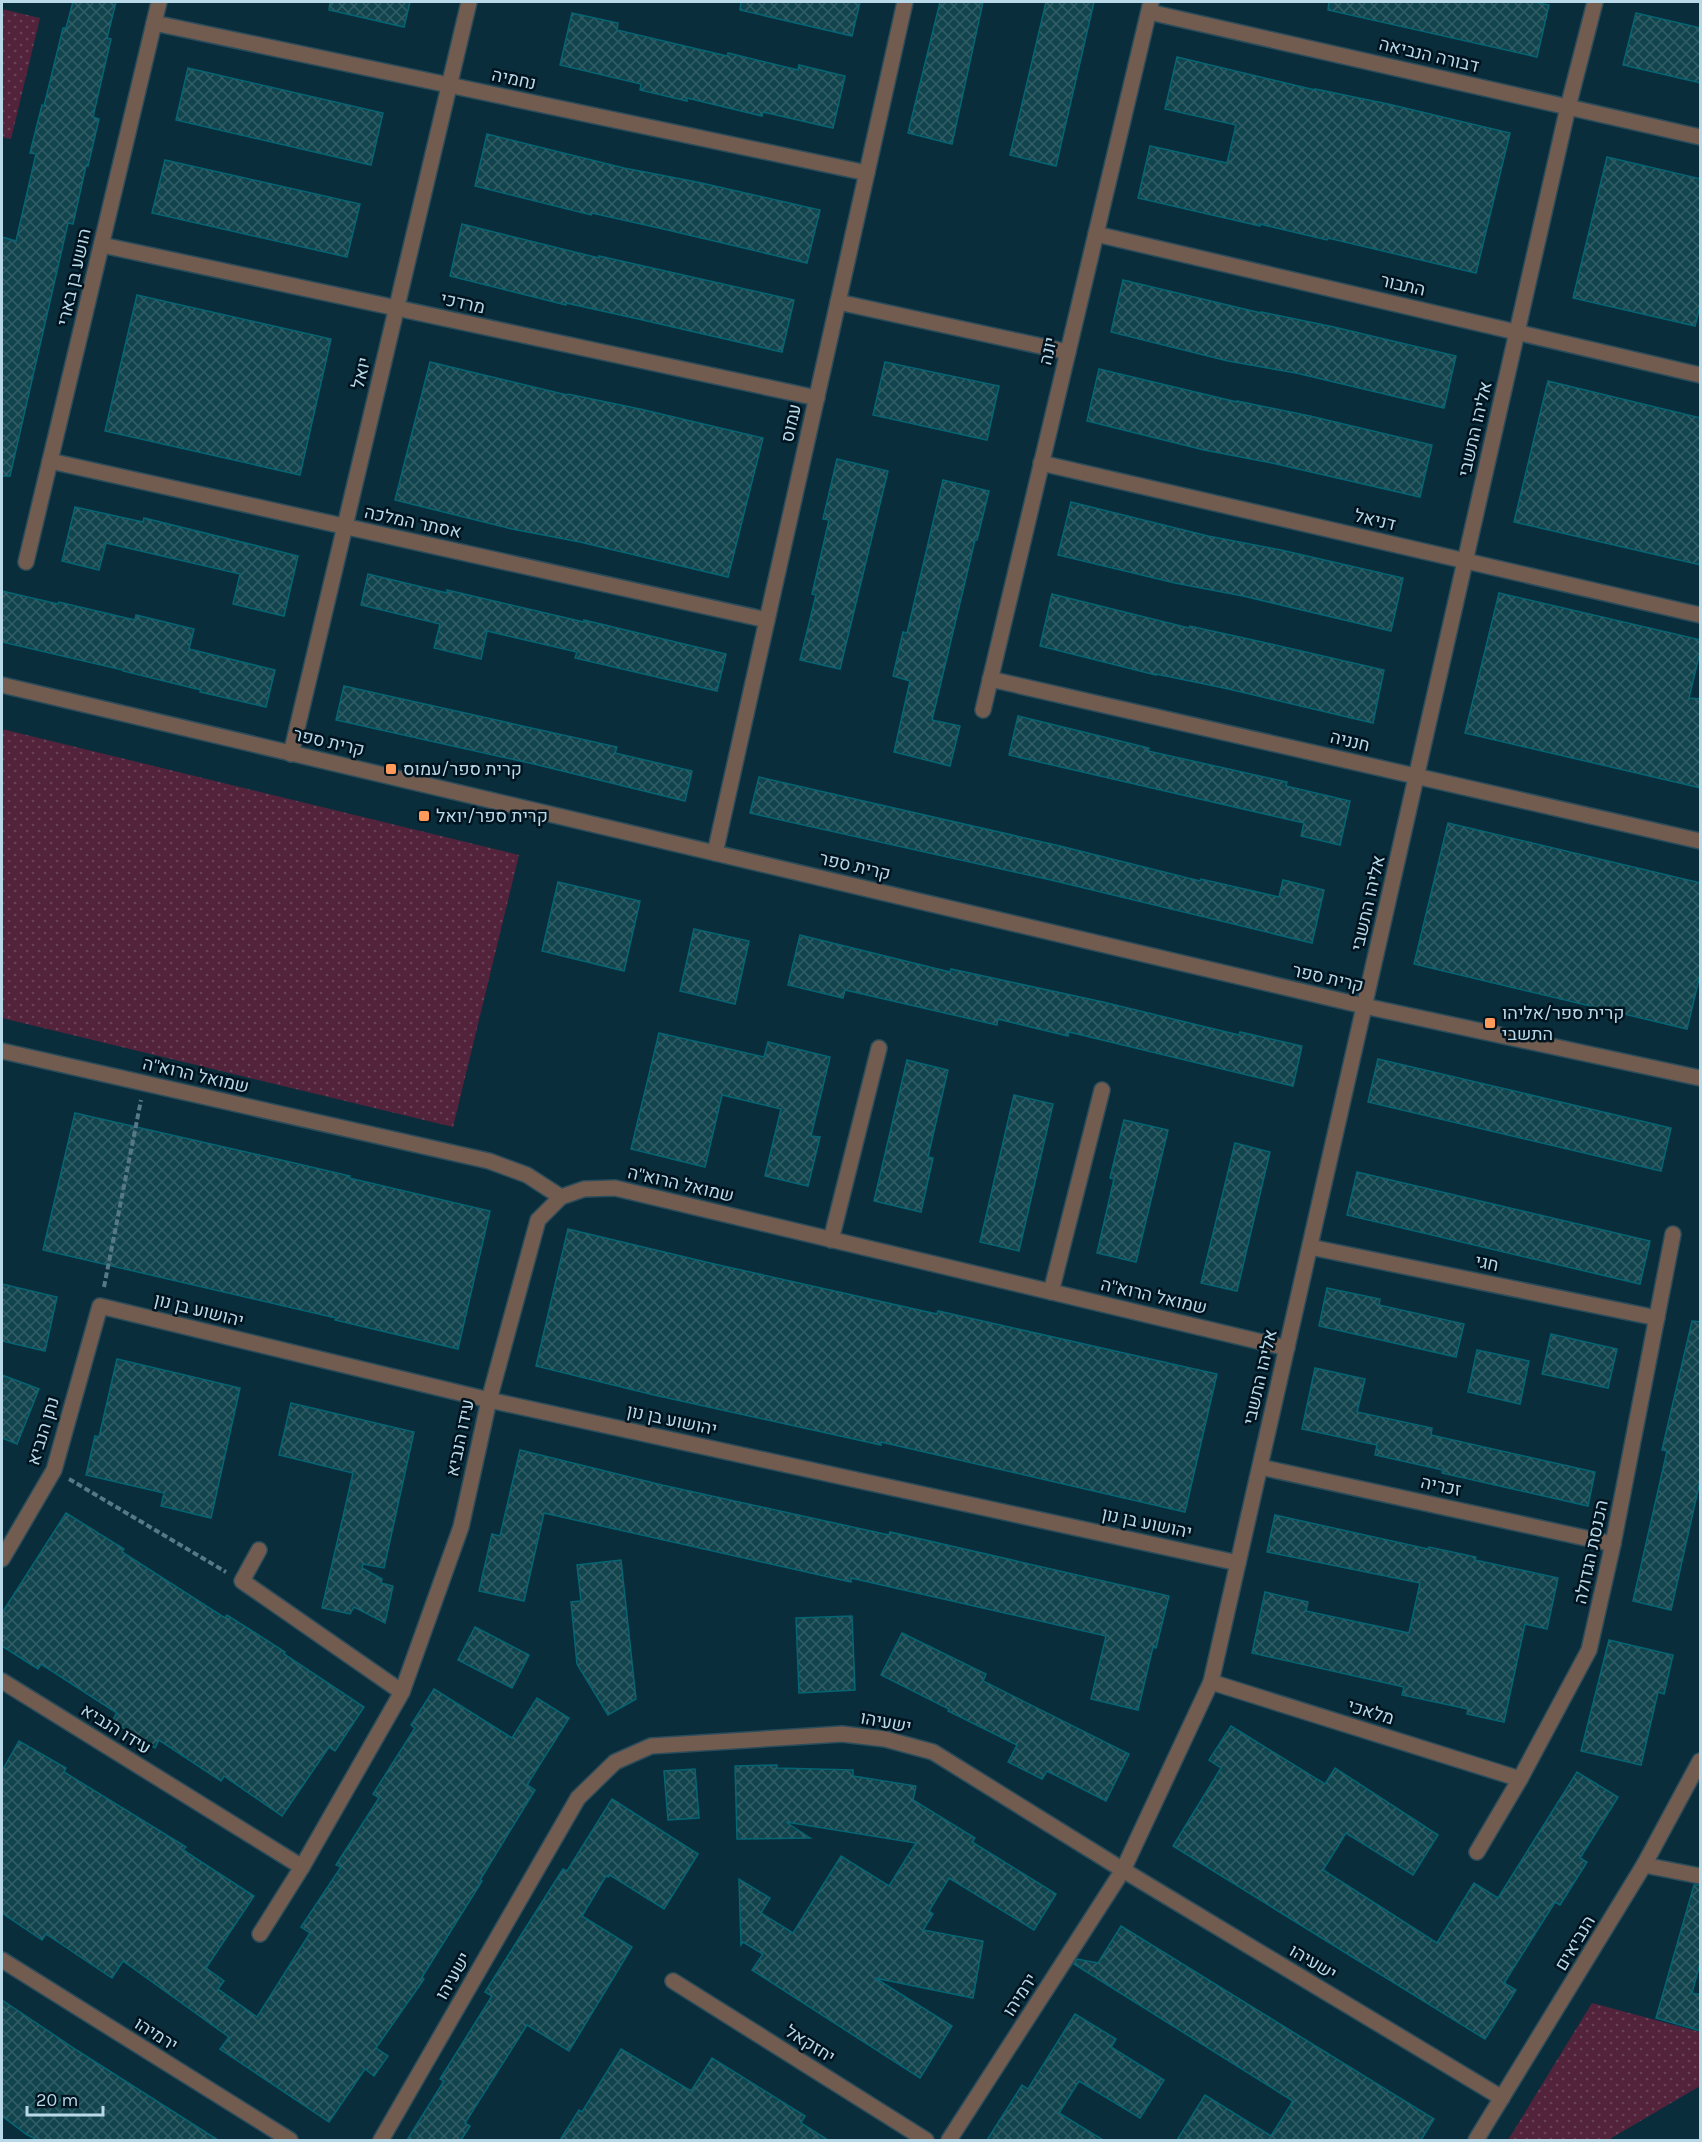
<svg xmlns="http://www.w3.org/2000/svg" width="1702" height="2142" font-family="Karla,Heebo,sans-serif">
	<defs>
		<pattern id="green-dots" width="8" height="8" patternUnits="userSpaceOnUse" patternTransform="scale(1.5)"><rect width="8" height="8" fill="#53233b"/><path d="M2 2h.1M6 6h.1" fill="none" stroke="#6a4257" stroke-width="1.8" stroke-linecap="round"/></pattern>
		<pattern id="building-cross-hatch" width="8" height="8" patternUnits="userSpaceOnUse" patternTransform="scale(1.5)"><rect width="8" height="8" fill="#12444d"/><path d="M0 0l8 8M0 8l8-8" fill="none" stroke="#325e67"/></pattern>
	</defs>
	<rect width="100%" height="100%" fill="#0a2d3c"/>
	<g fill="url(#green-dots)">
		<path d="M 2,9 L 40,18 L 11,139 L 2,137 Z"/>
		<path d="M 2,729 L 519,855 L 453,1127 L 2,1018 Z"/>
		<path d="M 1592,2003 L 1700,2032 L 1700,2086 L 1608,2140 L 1508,2140 Z"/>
	</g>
	<g fill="url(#building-cross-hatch)" stroke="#056573" stroke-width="1.5">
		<path d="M 73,2 L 116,2 L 107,38 L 111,39 L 93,117 L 99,119 L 88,166 L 86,166 L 73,224 L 68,223 L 10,476 L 2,476 L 2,237 L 16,241 L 36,154 L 30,153 L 42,105 L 44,106 L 63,28 L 66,28 Z"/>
		<path d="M 330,2 L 410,2 L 404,27 L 329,10 Z"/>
		<path d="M 741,2 L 860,2 L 852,36 L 740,10 Z"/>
		<path d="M 940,2 L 983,2 L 952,144 L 908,133 Z"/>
		<path d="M 1046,2 L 1094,2 L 1056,166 L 1010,155 Z"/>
		<path d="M 1329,2 L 1535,2 L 1549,5 L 1537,57 L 1328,10 Z"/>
		<path d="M 572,13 L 618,23 L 617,30 L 727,56 L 728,53 L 798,70 L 799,65 L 845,76 L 833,128 L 763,112 L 762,116 L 687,98 L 687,101 L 640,90 L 641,84 L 560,65 Z"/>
		<path d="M 1636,13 L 1701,28 L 1701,83 L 1623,65 Z"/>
		<path d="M 1177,57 L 1315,90 L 1315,89 L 1388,104 L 1510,133 L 1476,273 L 1328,238 L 1327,240 L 1260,224 L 1260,226 L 1138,198 L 1150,146 L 1227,163 L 1236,125 L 1165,109 Z"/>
		<path d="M 188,68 L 383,113 L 371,165 L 176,120 Z"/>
		<path d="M 487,134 L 624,168 L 697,182 L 820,210 L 807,263 L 659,228 L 592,213 L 591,215 L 475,186 Z"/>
		<path d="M 1607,157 L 1701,179 L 1701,302 L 1695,326 L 1573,298 Z"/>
		<path d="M 165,160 L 360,204 L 347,257 L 152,213 Z"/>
		<path d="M 462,224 L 599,258 L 599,256 L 794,300 L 782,352 L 634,318 L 566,303 L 566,305 L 450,276 Z"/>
		<path d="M 1123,280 L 1261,313 L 1261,312 L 1334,327 L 1456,356 L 1444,408 L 1296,373 L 1228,361 L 1111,332 Z"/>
		<path d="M 137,295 L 331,339 L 300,475 L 105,431 Z"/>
		<path d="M 430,362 L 567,395 L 568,394 L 640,409 L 763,438 L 728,577 L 580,542 L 512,529 L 395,500 Z"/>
		<path d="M 885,362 L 999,386 L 987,440 L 873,415 Z"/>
		<path d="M 1099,369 L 1237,402 L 1237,401 L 1310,416 L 1432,445 L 1420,497 L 1272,463 L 1204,450 L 1087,421 Z"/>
		<path d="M 1548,381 L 1701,418 L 1701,565 L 1514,522 Z"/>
		<path d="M 837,459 L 888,471 L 840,669 L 800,660 L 816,595 L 812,594 L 829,520 L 823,519 Z"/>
		<path d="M 943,480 L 989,491 L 977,540 L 975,540 L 932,720 L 960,726 L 950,766 L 894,752 L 910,681 L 893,676 L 903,632 L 907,633 Z"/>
		<path d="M 1071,502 L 1208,536 L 1281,550 L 1403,578 L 1391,631 L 1243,596 L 1175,583 L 1058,555 Z"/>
		<path d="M 75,507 L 143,522 L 144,518 L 298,556 L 284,616 L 233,604 L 240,574 L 106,543 L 99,570 L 62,561 Z"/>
		<path d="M 368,574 L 447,593 L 447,590 L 584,622 L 584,620 L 726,654 L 717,691 L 575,658 L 577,652 L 487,631 L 481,659 L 434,648 L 440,624 L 361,605 Z"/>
		<path d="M 2,591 L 58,604 L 59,602 L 135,620 L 136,615 L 194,629 L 189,649 L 275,670 L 266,707 L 200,692 L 201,690 L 123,671 L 123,670 L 2,642 Z"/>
		<path d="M 1499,593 L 1701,640 L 1701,648 L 1689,698 L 1701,699 L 1701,788 L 1465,733 Z"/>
		<path d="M 1052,594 L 1189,628 L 1190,626 L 1262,642 L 1384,670 L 1373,723 L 1224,688 L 1156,674 L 1156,675 L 1040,646 Z"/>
		<path d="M 344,686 L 617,747 L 615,753 L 692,771 L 685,801 L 534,764 L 336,720 Z"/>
		<path d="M 1018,716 L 1149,748 L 1148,751 L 1287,782 L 1286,786 L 1350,801 L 1340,845 L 1301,836 L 1304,823 L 1009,755 Z"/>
		<path d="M 759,777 L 1060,846 L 1200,881 L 1201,879 L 1279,897 L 1283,880 L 1324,890 L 1312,943 L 1051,880 L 750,813 Z"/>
		<path d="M 1448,823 L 1701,883 L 1701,971 L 1687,1029 L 1414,964 Z"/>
		<path d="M 558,882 L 640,901 L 624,971 L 542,951 Z"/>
		<path d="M 694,929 L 749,941 L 735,1004 L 680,991 Z"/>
		<path d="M 800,935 L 950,972 L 951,969 L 1103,1002 L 1239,1035 L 1240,1032 L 1302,1046 L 1293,1086 L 1069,1032 L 1068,1036 L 998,1019 L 997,1025 L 845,990 L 843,998 L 788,985 Z"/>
		<path d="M 659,1033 L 764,1057 L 768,1042 L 830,1057 L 811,1136 L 820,1137 L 808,1186 L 765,1176 L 781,1109 L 722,1095 L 705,1167 L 631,1149 Z"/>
		<path d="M 1378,1059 L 1671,1128 L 1661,1171 L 1368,1102 Z"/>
		<path d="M 907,1060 L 948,1070 L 928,1157 L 933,1158 L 921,1212 L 874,1201 Z"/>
		<path d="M 1014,1095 L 1053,1104 L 1019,1251 L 980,1242 Z"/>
		<path d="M 75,1113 L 277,1159 L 350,1176 L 349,1178 L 490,1211 L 458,1349 L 335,1320 L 336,1318 L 43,1250 Z"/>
		<path d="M 1124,1120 L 1168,1130 L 1136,1262 L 1097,1253 L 1114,1179 L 1110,1178 Z"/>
		<path d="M 1235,1143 L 1270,1152 L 1237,1291 L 1201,1283 Z"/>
		<path d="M 1357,1172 L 1650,1241 L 1640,1284 L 1347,1215 Z"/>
		<path d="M 568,1229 L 710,1263 L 937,1314 L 938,1311 L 1217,1374 L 1185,1512 L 881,1442 L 881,1445 L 654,1395 L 536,1366 Z"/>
		<path d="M 2,1284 L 57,1297 L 45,1351 L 2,1341 Z"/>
		<path d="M 1327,1288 L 1380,1299 L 1379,1305 L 1464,1324 L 1456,1357 L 1319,1326 Z"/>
		<path d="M 1692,1321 L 1701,1322 L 1701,1477 L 1671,1610 L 1633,1601 L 1667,1451 L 1662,1450 Z"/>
		<path d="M 1551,1334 L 1617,1349 L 1608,1388 L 1542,1374 Z"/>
		<path d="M 1477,1350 L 1529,1361 L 1520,1404 L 1468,1392 Z"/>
		<path d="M 117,1359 L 240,1388 L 211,1518 L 161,1506 L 164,1493 L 86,1475 L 95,1436 L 99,1437 Z"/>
		<path d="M 1315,1368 L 1365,1379 L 1357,1412 L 1432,1428 L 1431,1435 L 1595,1472 L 1588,1506 L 1442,1473 L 1443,1470 L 1375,1455 L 1377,1445 L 1302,1429 Z"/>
		<path d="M 2,1375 L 39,1389 L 17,1444 L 2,1438 Z"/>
		<path d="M 291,1403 L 414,1432 L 384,1568 L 363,1564 L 362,1568 L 382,1579 L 381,1583 L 393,1586 L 385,1623 L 354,1607 L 350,1614 L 322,1608 L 353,1473 L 279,1455 Z"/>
		<path d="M 520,1450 L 662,1485 L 889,1535 L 890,1532 L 1169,1596 L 1156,1648 L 1153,1647 L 1138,1710 L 1091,1699 L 1106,1636 L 851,1578 L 851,1582 L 544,1513 L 524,1601 L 479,1591 L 492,1534 L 500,1536 Z"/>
		<path d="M 66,1513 L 124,1549 L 122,1552 L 225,1618 L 227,1615 L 285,1652 L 284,1654 L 364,1707 L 335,1751 L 329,1747 L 282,1816 L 224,1776 L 221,1781 L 159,1740 L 155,1748 L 112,1721 L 117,1713 L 41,1664 L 38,1669 L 2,1646 L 2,1613 Z"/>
		<path d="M 1275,1515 L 1428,1549 L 1429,1547 L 1476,1557 L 1475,1560 L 1558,1578 L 1547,1629 L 1525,1624 L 1504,1722 L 1467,1714 L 1468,1709 L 1402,1695 L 1404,1687 L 1252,1653 L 1265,1592 L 1308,1602 L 1306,1611 L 1409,1633 L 1420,1583 L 1267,1552 Z"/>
		<path d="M 621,1560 L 636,1699 L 608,1715 L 577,1664 L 571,1602 L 581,1601 L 577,1565 Z"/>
		<path d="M 852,1616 L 855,1690 L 799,1693 L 796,1618 Z"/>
		<path d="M 475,1627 L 529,1655 L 512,1688 L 458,1660 Z"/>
		<path d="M 902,1633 L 986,1674 L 983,1681 L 1129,1754 L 1106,1801 L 1047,1771 L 1042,1779 L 1008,1762 L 1017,1745 L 948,1711 L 949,1709 L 881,1675 Z"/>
		<path d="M 1609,1640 L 1673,1655 L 1664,1694 L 1658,1692 L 1641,1765 L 1581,1751 Z"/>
		<path d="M 434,1689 L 512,1738 L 537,1698 L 569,1718 L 527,1785 L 535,1790 L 480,1880 L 482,1881 L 422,1977 L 424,1979 L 376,2048 L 388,2056 L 374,2076 L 365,2069 L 329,2122 L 220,2049 L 229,2037 L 123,1961 L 112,1978 L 46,1934 L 42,1940 L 2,1913 L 2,1771 L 19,1741 L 66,1768 L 64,1772 L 186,1847 L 183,1850 L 254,1896 L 206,1968 L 224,1981 L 218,1989 L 257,2017 L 310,1933 L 301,1927 L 341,1867 L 336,1865 L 379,1798 L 373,1794 L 415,1728 L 411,1725 Z"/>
		<path d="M 1231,1726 L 1325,1784 L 1335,1768 L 1438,1835 L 1413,1875 L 1346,1833 L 1323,1870 L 1437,1943 L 1474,1883 L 1498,1898 L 1577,1772 L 1618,1797 L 1580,1858 L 1587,1862 L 1560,1905 L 1555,1902 L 1504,1983 L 1516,1990 L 1485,2039 L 1173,1846 L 1221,1768 L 1209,1760 Z"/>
		<path d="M 777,1765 L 777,1768 L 853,1770 L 853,1776 L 916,1786 L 913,1800 L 975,1838 L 972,1842 L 1056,1894 L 1034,1930 L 949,1878 L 929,1911 L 933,1914 L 923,1930 L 983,1941 L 973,1998 L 875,1978 L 952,2026 L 920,2078 L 752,1970 L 763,1954 L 743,1942 L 741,1945 L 739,1879 L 770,1898 L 761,1913 L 793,1933 L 841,1856 L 889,1886 L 916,1843 L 786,1822 L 810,1838 L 737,1839 L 735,1766 Z"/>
		<path d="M 695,1769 L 699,1818 L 668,1820 L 664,1771 Z"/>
		<path d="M 612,1799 L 698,1854 L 664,1909 L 610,1875 L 608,1877 L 606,1876 L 582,1916 L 632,1947 L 569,2051 L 527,2025 L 465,2123 L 470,2126 L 461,2140 L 407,2140 L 444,2081 L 440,2079 L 492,1996 L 485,1992 L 563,1869 L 567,1871 Z"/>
		<path d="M 1694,1885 L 1701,1885 L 1701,1960 L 1692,1993 L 1701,1995 L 1701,2031 L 1656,2018 Z"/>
		<path d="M 1121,1926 L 1434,2119 L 1421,2140 L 1177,2140 L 1205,2095 L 1271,2136 L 1293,2101 L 1074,1964 L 1077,1959 L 1098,1963 Z"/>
		<path d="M 2,2000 L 78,2051 L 218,2140 L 37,2140 L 26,2134 L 2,2116 Z"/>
		<path d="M 1075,2014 L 1116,2039 L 1111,2047 L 1164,2080 L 1140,2118 L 1079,2081 L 1059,2113 L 1103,2140 L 987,2140 L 1022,2085 L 1028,2089 Z"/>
		<path d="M 621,2049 L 691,2091 L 712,2058 L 805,2116 L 801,2123 L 828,2140 L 560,2140 L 579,2110 L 582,2112 Z"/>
	</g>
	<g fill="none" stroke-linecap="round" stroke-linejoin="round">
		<g stroke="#2a4c5b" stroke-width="18">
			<g id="minor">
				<path d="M 1149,12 L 1700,137"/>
				<path d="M 154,23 L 867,173"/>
				<path d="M 1096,234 L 1700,375"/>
				<path d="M 102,245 L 817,398"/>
				<path d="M 838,302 L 1068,352"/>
				<path d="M 50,461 L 767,620"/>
				<path d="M 1041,463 L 1700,615"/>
				<path d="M 26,562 L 159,2"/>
				<path d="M 990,679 L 1700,841"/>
				<path d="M 2,685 L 1364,1006 L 1700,1078"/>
				<path d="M 983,710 L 1151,2"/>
				<path d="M 291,754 L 469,2"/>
				<path d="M 715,853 L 905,2"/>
				<path d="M 2,1051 L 489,1161 L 527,1175 L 561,1197 L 584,1189 L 615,1188 L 1287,1348"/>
				<path d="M 831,1240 L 879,1048"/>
				<path d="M 1310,1247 L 1657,1318"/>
				<path d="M 1051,1292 L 1102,1090"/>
				<path d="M 1260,1467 L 1613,1544"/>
				<path d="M 259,1550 L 242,1581 L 402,1692"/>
				<path d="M 2,1559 L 54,1470 L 100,1306 L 489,1400 L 1238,1563"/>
				<path d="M 2,1681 L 302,1867"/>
				<path d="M 1211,1682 L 1520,1779"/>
				<path d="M 1477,1852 L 1520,1779 L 1589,1650 L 1613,1544 L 1673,1234"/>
				<path d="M 1644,1865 L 1700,1876"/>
				<path d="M 260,1934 L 302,1867 L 402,1692 L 461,1527 L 489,1400 L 538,1220 L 561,1197"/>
				<path d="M 2,1960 L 290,2140"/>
				<path d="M 673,1981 L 926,2140"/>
				<path d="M 381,2140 L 578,1798 L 615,1762 L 651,1746 L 842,1734 L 885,1739 L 933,1752 L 1123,1870 L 1502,2098"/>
				<path d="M 949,2140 L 1123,1870 L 1211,1682 L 1568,107 L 1595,2"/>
				<path d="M 1476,2140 L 1644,1865 L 1700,1761"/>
			</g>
		</g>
		<g stroke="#567887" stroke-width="4" stroke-dasharray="6 3" stroke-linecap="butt">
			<path d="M 104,1287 L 141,1100"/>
			<path d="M 69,1479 L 226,1572"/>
		</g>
		<use href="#minor" stroke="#725b4f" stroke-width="15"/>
	</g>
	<g fill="#ff9a5b" stroke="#001420" stroke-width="2">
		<rect x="385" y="763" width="12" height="12" rx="3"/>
		<rect x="418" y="810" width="12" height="12" rx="3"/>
		<rect x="1484" y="1017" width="12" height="12" rx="3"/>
	</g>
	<g text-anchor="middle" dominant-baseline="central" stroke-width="5" stroke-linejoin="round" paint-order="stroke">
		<g font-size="18" fill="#b9d8e8" stroke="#001420">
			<text transform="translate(1429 55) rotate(13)">דבורה הנביאה</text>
			<text transform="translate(514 79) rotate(12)">נחמיה</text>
			<text transform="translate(74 277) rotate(-77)">הושע בן בארי</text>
			<text transform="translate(1403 285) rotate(13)">התבור</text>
			<text transform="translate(463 303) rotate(12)">מרדכי</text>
			<text transform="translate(1048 351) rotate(-77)">יונה</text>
			<text transform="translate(361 373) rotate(-77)">יואל</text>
			<text transform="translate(791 423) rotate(-77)">עמוס</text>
			<text transform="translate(1475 429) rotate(-77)">אליהו התשבי</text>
			<text transform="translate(1375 520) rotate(13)">דניאל</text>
			<text transform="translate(413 522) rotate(12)">אסתר המלכה</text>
			<text transform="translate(1350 741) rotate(13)">חנניה</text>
			<text transform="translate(329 742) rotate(13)">קרית ספר</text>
			<text transform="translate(855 866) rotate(13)">קרית ספר</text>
			<text transform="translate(1368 903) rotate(-77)">אליהו התשבי</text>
			<text transform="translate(1328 978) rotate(13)">קרית ספר</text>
			<text transform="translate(196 1075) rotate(13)">שמואל הרוא"ה</text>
			<text transform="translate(681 1184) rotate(13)">שמואל הרוא"ה</text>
			<text transform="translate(1487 1263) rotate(12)">חגי</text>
			<text transform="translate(1154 1296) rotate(13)">שמואל הרוא"ה</text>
			<text transform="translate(199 1310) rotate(14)">יהושוע בן נון</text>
			<text transform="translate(1260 1377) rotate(-77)">אליהו התשבי</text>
			<text transform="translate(672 1420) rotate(12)">יהושוע בן נון</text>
			<text transform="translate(43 1431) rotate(-73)">נתן הנביא</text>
			<text transform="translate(460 1438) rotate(-78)">עידו הנביא</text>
			<text transform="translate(1441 1486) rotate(12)">זכריה</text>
			<text transform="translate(1147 1523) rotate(12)">יהושוע בן נון</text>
			<text transform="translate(1591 1552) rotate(-78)">הכנסת הגדולה</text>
			<text transform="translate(1371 1712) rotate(17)">מלאכי</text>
			<text transform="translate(886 1722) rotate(11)">ישעיהו</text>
			<text transform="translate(116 1729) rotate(32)">עידו הנביא</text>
			<text transform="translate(1575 1943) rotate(-59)">הנביאים</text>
			<text transform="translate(1313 1962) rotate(31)">ישעיהו</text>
			<text transform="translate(453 1976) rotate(-60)">ישעיהו</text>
			<text transform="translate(1020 1995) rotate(-57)">ירמיהו</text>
			<text transform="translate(156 2034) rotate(32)">ירמיהו</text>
			<text transform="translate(810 2044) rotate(32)">יחזקאל</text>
		</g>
		<g font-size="18" fill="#b9d8e8" stroke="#001420" text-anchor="start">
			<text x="403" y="769">קרית ספר/עמוס</text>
			<text x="436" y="816">קרית ספר/יואל</text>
			<text x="1502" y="1013">קרית ספר/אליהו<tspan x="1502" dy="21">התשבי</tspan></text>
		</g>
	</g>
	<rect width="1702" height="2142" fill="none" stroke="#b9d8e8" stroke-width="6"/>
	<path d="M27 2106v9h76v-9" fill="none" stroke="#b9d8e8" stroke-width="3"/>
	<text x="36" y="2106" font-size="18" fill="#b9d8e8" stroke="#001420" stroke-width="4.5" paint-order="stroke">20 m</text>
</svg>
